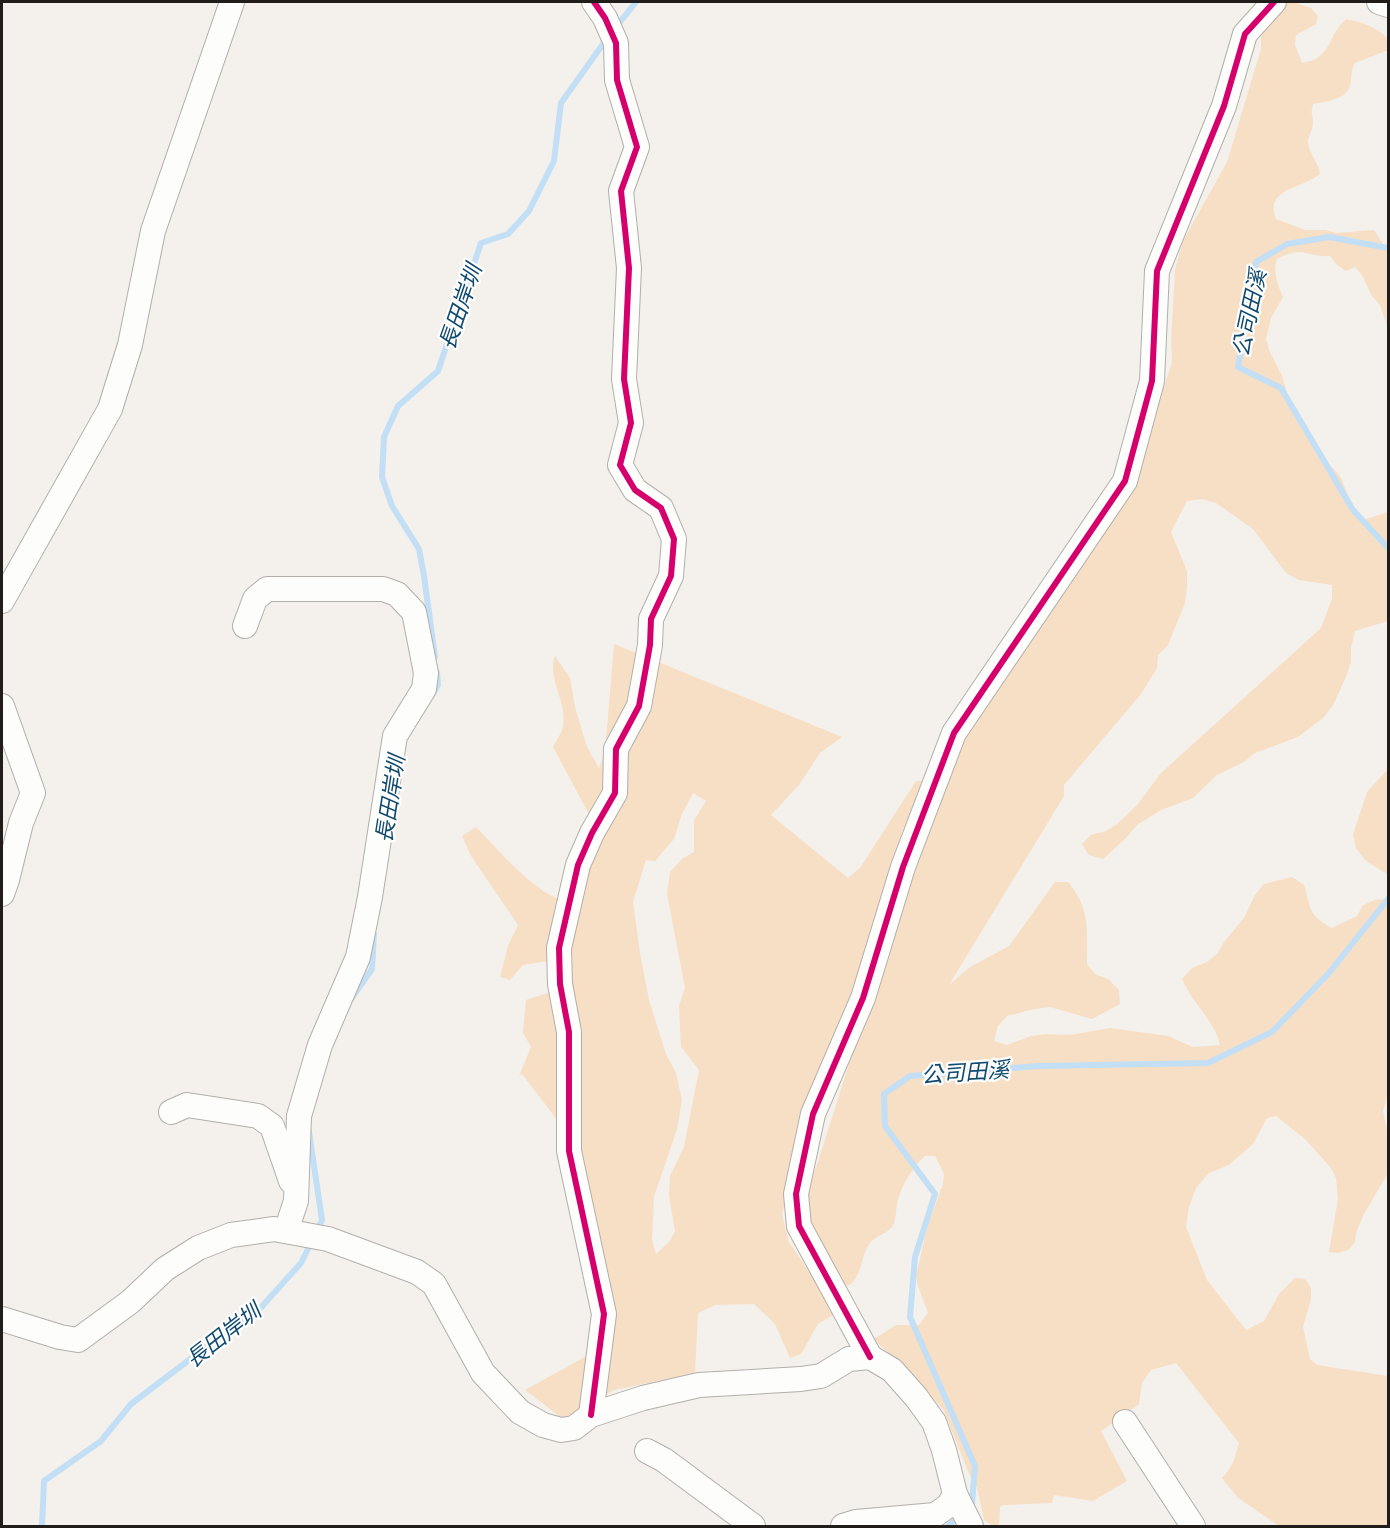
<svg xmlns="http://www.w3.org/2000/svg" width="1390" height="1528" font-family="'PT Sans Narrow','Noto Sans TC',sans-serif">
	<rect width="100%" height="100%" fill="#f4f0eb"/>
	<g fill="#f7dfc5" fill-rule="evenodd">
		<path d="M 1293,2 L 1311,8 L 1318,16 L 1316,24 L 1296,35 L 1295,45 L 1302,63 C 1332,59 1327,36 1346,19 C 1362,22 1377,27 1388,39 L 1388,50 L 1355,63 C 1351,70 1352,73 1351,81 C 1349,100 1328,101 1313,104 C 1310,115 1313,114 1313,123 C 1313,130 1308,136 1308,142 C 1308,152 1318,161 1320,174 C 1302,189 1264,188 1276,219 L 1305,230 L 1325,230 L 1336,233 L 1374,230 L 1388,252 L 1388,329 L 1380,305 L 1372,296 L 1362,275 L 1355,267 L 1346,271 L 1337,265 L 1330,256 C 1306,258 1305,244 1277,259 C 1273,273 1277,283 1283,297 L 1271,318 L 1266,339 L 1269,350 L 1282,376 L 1293,412 L 1317,455 L 1335,470 L 1341,478 L 1352,505 L 1357,513 L 1366,519 L 1388,512 L 1388,621 L 1355,631 L 1351,648 L 1351,662 L 1346,677 L 1333,705 L 1323,718 L 1298,737 L 1255,753 L 1244,762 L 1217,775 L 1193,798 L 1161,810 L 1137,825 L 1126,838 L 1103,859 L 1089,855 L 1082,844 L 1091,835 L 1106,831 L 1117,824 L 1138,804 L 1161,773 L 1321,628 L 1332,599 L 1332,585 L 1299,580 L 1286,573 L 1253,529 L 1216,503 L 1202,499 L 1187,501 L 1171,532 L 1187,571 L 1187,587 L 1185,603 L 1168,645 L 1158,655 L 1157,668 L 1141,694 L 1064,785 L 1064,796 L 949,985 L 970,967 L 1009,946 L 1055,882 L 1068,882 C 1091,909 1087,932 1087,964 L 1095,974 L 1108,979 L 1119,990 L 1120,1004 L 1092,1019 L 1050,1007 L 1034,1009 L 1007,1016 L 998,1026 L 994,1041 L 1007,1045 L 1031,1036 L 1046,1034 L 1070,1035 L 1110,1028 L 1168,1036 L 1193,1047 L 1220,1045 C 1215,1021 1192,1003 1182,979 L 1192,968 L 1207,962 L 1217,954 L 1224,942 L 1244,918 L 1255,895 L 1264,884 L 1292,877 L 1304,885 C 1311,909 1308,915 1332,928 L 1357,916 L 1363,905 L 1375,900 L 1388,899 L 1388,1094 L 1383,1111 L 1388,1135 L 1388,1173 L 1364,1214 L 1356,1233 L 1355,1242 L 1348,1250 L 1338,1253 L 1329,1252 L 1338,1199 L 1336,1178 L 1331,1168 L 1305,1139 L 1276,1116 L 1267,1118 L 1253,1144 L 1229,1165 L 1209,1173 L 1196,1188 L 1189,1207 L 1186,1227 L 1207,1280 L 1246,1330 L 1264,1321 L 1279,1294 L 1295,1278 L 1305,1279 L 1311,1288 L 1311,1299 L 1303,1327 L 1310,1359 L 1317,1365 L 1388,1376 L 1388,1526 L 1279,1526 L 1237,1497 L 1222,1478 C 1233,1467 1235,1457 1239,1443 L 1176,1363 L 1151,1370 L 1142,1383 L 1139,1404 L 1101,1431 L 1127,1481 L 1093,1501 L 1054,1495 L 1052,1503 L 1003,1505 L 1000,1507 L 999,1526 L 993,1526 L 984,1520 L 977,1487 L 970,1476 L 943,1409 L 874,1339 L 896,1325 L 919,1325 L 928,1313 L 918,1286 L 916,1276 L 927,1228 L 943,1184 L 944,1174 L 935,1156 L 925,1156 C 911,1169 901,1186 897,1204 C 896,1210 896,1217 894,1223 C 891,1233 876,1235 870,1243 C 860,1257 864,1271 850,1285 L 838,1286 L 802,1212 L 901,901 L 952,753 L 1131,482 L 1172,363 L 1171,342 L 1175,270 L 1180,251 L 1183,241 L 1227,162 L 1261,49 L 1261,29 L 1282,4 Z"/>
		<path d="M 614,644 L 842,737 L 820,753 L 799,785 L 771,815 L 848,878 L 860,868 L 916,781 L 927,781 L 903,829 L 865,969 L 801,1136 L 782,1214 L 789,1242 L 829,1302 L 835,1314 L 818,1324 L 801,1354 L 790,1358 L 775,1324 L 754,1304 L 715,1305 L 698,1313 L 695,1373 L 614,1390 L 563,1419 L 525,1390 L 592,1353 L 596,1328 L 562,1126 L 522,1074 L 519,1076 L 531,1047 L 523,1033 L 526,1000 L 550,992 L 548,961 L 523,965 L 510,980 L 500,977 L 508,946 L 518,925 L 471,856 L 462,836 L 476,827 C 499,850 533,892 563,900 L 591,818 L 553,747 C 556,741 560,735 562,730 C 570,704 546,680 555,656 L 570,678 L 575,707 L 587,747 L 599,768 L 605,753 ZM 693,793 L 706,801 L 694,820 L 694,852 L 682,859 L 670,872 L 667,894 L 685,988 L 679,1006 L 681,1047 L 699,1070 L 684,1147 L 670,1176 L 669,1195 L 675,1231 L 670,1241 L 656,1254 L 652,1240 L 654,1197 L 677,1129 L 682,1100 L 676,1073 L 666,1054 L 649,1000 L 640,953 L 633,902 L 646,860 L 655,861 L 674,839 L 682,814 Z"/>
		<path d="M 1388,769 L 1388,875 L 1365,860 L 1356,848 L 1353,834 L 1367,792 Z"/>
	</g>
	<g fill="none" stroke-linecap="round" stroke-linejoin="round">
		<g stroke="#c2dff6" stroke-width="6">
			<path d="M 616,27 L 636,2"/>
			<path d="M 1388,248 L 1329,237 L 1287,244 L 1256,262 L 1238,367 L 1281,388 L 1353,510 L 1388,548"/>
			<path d="M 435,657 L 424,576 L 419,549 L 392,506 L 382,477 L 384,437 L 398,406 L 438,371 L 481,243 L 508,234 L 529,211 L 554,161 L 561,103 L 608,37"/>
			<path d="M 433,694 L 438,685 L 437,673"/>
			<path d="M 351,999 L 372,969 L 374,934"/>
			<path d="M 309,1132 L 322,1220 L 317,1231"/>
			<path d="M 969,1507 L 972,1504 L 975,1466 L 910,1317 L 915,1257 L 935,1194 L 885,1126 L 884,1094 L 910,1076 L 1038,1066 L 1208,1063 L 1272,1032 L 1329,973 L 1388,899"/>
			<path d="M 42,1526 L 44,1481 L 101,1441 L 131,1404 L 222,1335 L 256,1313 L 301,1263 L 311,1243"/>
			<path d="M 948,1526 L 960,1516"/>
		</g>
		<g stroke="#b2afab" stroke-width="26">
			<g id="minor">
				<path d="M 1379,2 L 1388,5"/>
				<path d="M 2,601 L 110,409 L 130,345 L 153,231 L 232,2"/>
				<path d="M 245,626 L 255,599 L 267,589 L 383,589 L 397,594 L 414,612 L 426,673 L 424,689 L 395,736 L 370,897 L 358,957 L 320,1045 L 299,1116 L 296,1201 L 286,1231"/>
				<path d="M 2,706 L 33,793 L 21,823 L 7,880 L 2,894"/>
				<path d="M 171,1112 L 187,1105 L 258,1116 L 272,1126 L 291,1181"/>
				<path d="M 2,1319 L 60,1337 L 78,1340 L 130,1302 L 165,1269 L 198,1248 L 231,1235 L 274,1229 L 328,1239 L 417,1272 L 434,1284 L 483,1373 L 520,1412 L 543,1425 L 561,1430 L 574,1428 L 591,1415 L 643,1398 L 699,1385 L 801,1379 L 821,1376 L 849,1359 L 870,1357 L 892,1370 L 916,1397 L 934,1422 L 944,1450 L 955,1494 L 971,1526"/>
				<path d="M 870,1357 L 799,1226 L 796,1194 L 813,1114 L 863,998 L 903,867 L 954,733 L 1125,481 L 1152,381 L 1157,271 L 1224,106 L 1245,34 L 1274,2"/>
				<path d="M 591,1415 L 604,1314 L 569,1151 L 569,1032 L 560,984 L 559,948 L 578,865 L 592,833 L 615,793 L 616,749 L 639,706 L 650,645 L 651,619 L 671,576 L 674,539 L 661,508 L 635,490 L 620,465 L 631,423 L 624,379 L 629,268 L 621,191 L 637,147 L 617,80 L 616,43 L 605,18 L 594,2"/>
				<path d="M 1125,1422 L 1193,1526"/>
				<path d="M 647,1451 L 664,1460 L 753,1526"/>
				<path d="M 843,1526 L 856,1522 L 935,1515 L 949,1505 L 955,1494"/>
			</g>
		</g>
		<use href="#minor" stroke="#fdfdfc" stroke-width="24"/>
		<g stroke="#fefefe" stroke-width="10">
			<g id="cycleway">
				<path d="M 870,1357 L 799,1226 L 796,1194 L 813,1114 L 863,998 L 903,867 L 954,733 L 1125,481 L 1152,381 L 1157,271 L 1224,106 L 1245,34 L 1274,2"/>
				<path d="M 591,1415 L 604,1314 L 569,1151 L 569,1032 L 560,984 L 559,948 L 578,865 L 592,833 L 615,793 L 616,749 L 639,706 L 650,645 L 651,619 L 671,576 L 674,539 L 661,508 L 635,490 L 620,465 L 631,423 L 624,379 L 629,268 L 621,191 L 637,147 L 617,80 L 616,43 L 605,18 L 594,2"/>
			</g>
		</g>
		<use href="#cycleway" stroke="#d6006c" stroke-width="6"/>
	</g>
	<g text-anchor="middle" dominant-baseline="central" stroke-width="4.5" stroke-linejoin="round" paint-order="stroke">
		<g font-size="22" font-style="italic" fill="#104a6e" stroke="#fefefe">
			<text transform="translate(460 307) rotate(-71)">長田岸圳</text>
			<text transform="translate(1249 313) rotate(-78)">公司田溪</text>
			<text transform="translate(390 799) rotate(-81)">長田岸圳</text>
			<text transform="translate(965 1072) rotate(-4)">公司田溪</text>
			<text transform="translate(223 1335) rotate(-38)">長田岸圳</text>
		</g>
	</g>
	<rect width="1390" height="1528" fill="none" stroke="#201d1a" stroke-width="6"/>
</svg>
